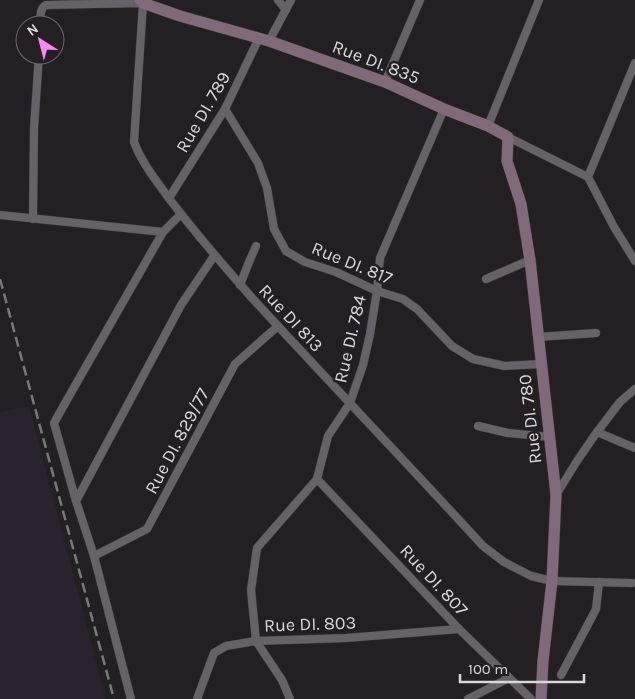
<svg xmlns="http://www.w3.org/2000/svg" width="635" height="699" font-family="Karla,sans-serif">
	<rect width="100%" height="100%" fill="#231f23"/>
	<path fill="#2a222c" d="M 29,406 L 106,699 L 0,699 L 0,412 Z"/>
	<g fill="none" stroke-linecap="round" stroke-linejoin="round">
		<g stroke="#3d3a3e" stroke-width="9">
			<g id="street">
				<path d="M 278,0 L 286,10"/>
				<path d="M 40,25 C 41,17 39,9 46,5 L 143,3 L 134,142 C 142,163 155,179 168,197 C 195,233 223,265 253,299 C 329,382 407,463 483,546 L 504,562 L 531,576 L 552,581 L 632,583"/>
				<path d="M 269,41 L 291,0"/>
				<path d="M 635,63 L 588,177 L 614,227 L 635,261"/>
				<path d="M 385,82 L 420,0"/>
				<path d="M 225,109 L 258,163 L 267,188 L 274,229 L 286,251 L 305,262 L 336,272 L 377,291 L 403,299 L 417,309 L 452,346 L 473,359 L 505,366 L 541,364"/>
				<path d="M 488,126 L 539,0"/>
				<path d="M 508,137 L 588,177"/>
				<path d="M 169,198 L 225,109 L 259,38"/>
				<path d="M 0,215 L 163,232"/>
				<path d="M 33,219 L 34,128 L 39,55"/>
				<path d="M 486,279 L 530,260"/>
				<path d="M 240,285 L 249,262 L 256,246"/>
				<path d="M 538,337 L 596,333"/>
				<path d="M 478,426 L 508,433 L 550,437"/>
				<path d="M 597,432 L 635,448"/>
				<path d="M 317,479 L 459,629 L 531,699"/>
				<path d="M 556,495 L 577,461 L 597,432 L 620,402 L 635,389"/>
				<path d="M 76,501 L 181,305 L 214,256"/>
				<path d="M 94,556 L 147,529 L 235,364 L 278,326"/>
				<path d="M 561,675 L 594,613 L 596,609 L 599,582"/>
				<path d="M 131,699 L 94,556 L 76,501 L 54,423 L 68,398 L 163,232 L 180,215"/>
				<path d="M 197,699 L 214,653 L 226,646 L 256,641 L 346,638 L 459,629"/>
				<path d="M 290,699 L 282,680 L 256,641 L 251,590 L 257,548 L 317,479 L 328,436 L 350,403 L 363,365 L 370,334 L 377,291 L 380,258 L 444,109"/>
				<path d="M 468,699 L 509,678"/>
			</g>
		</g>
		<g stroke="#3d3a3e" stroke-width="12">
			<path id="secondary" d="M 140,0 L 143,3 L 180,16 L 269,41 L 385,82 L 444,109 L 488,126 L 508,137 L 507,161 L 521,204 L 530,260 L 556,495 L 552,581 L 543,661 L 541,699"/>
		</g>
		<use href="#street" stroke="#666267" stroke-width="8"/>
		<use href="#secondary" stroke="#806a7a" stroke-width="11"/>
		<path stroke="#7b787b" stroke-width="2.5" stroke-dasharray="10 5" stroke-linecap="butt" d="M 0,279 L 114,699"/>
	</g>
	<g text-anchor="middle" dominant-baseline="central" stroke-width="5" stroke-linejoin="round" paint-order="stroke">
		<g font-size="18" fill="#d9d7da" stroke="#231f23">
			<text transform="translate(376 62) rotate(21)">Rue DI. 835</text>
			<text transform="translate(203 112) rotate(-60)">Rue DI. 789</text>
			<text transform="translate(352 263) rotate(22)">Rue DI. 817</text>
			<text transform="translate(291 318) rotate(47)">Rue DI 813</text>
			<text transform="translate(350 339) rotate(-77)">Rue DI. 784</text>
			<text transform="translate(530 419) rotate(-97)">Rue DI. 780</text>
			<text transform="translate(177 441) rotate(-62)">Rue DI. 829/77</text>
			<text transform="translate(434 580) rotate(47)">Rue DI. 807</text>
			<text transform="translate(310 624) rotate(-2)">Rue DI. 803</text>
		</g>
	</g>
	<g transform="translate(40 40) rotate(324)"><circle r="24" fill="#231f23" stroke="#6c696c"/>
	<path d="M0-4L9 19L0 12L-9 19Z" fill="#f788ec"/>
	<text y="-8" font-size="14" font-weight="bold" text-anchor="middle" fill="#d9d7da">N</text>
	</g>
	<path d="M460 674v8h124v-8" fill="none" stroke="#d9d7da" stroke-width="2.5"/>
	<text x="468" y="674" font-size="15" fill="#d9d7da" stroke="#231f23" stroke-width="4" paint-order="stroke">100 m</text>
</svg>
